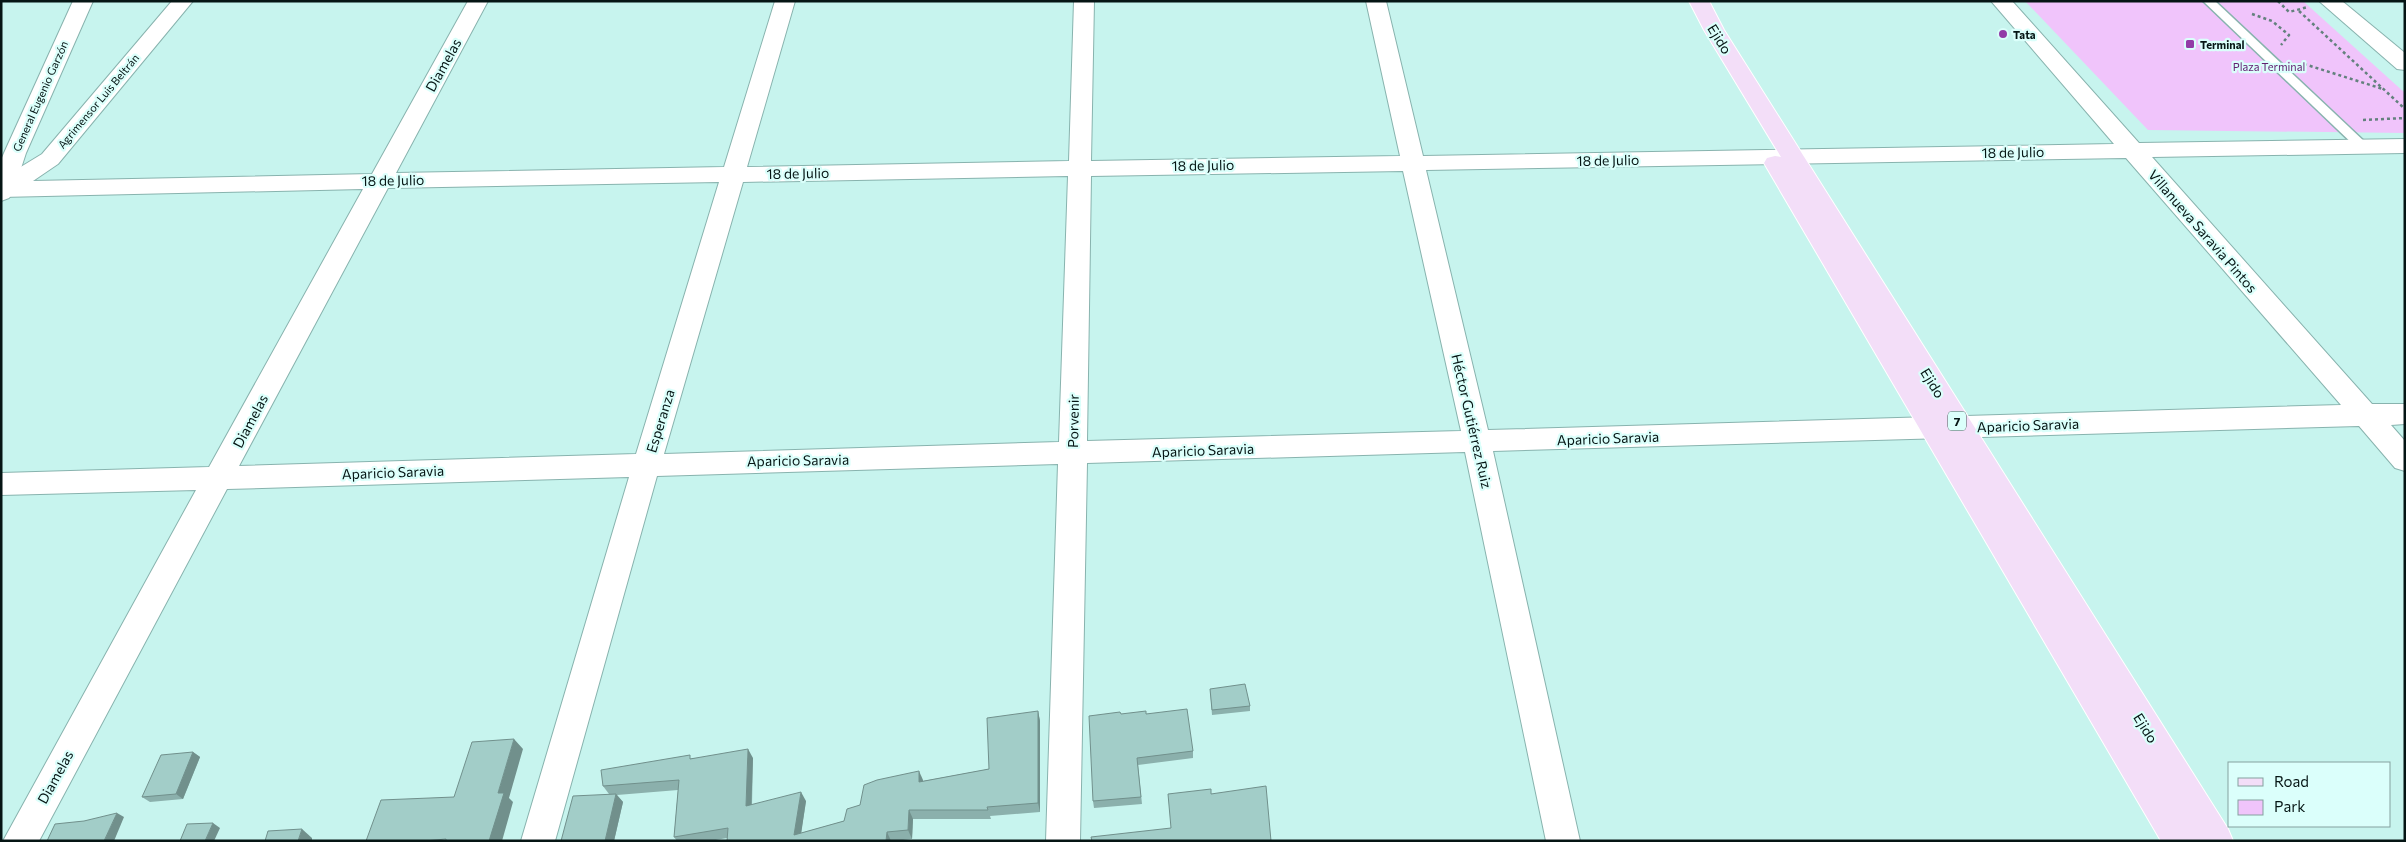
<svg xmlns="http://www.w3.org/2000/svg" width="2406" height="842" font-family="Commissioner,sans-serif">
	<rect width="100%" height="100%" fill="#c7f4ee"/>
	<path fill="#f0c4fb" d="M 2025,1 L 2303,1 L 2405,93 L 2405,133 L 2148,130 Z"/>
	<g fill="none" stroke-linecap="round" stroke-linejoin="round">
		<g stroke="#88b3ae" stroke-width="3">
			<path id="lane" d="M 2203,1 L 2215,1 L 2366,143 L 2368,146 L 2366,149 L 2358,149 Z"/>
		</g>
		<g stroke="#88b3ae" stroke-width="2">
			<g id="street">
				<path d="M 172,1 L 193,1 L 58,164 L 33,181 L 372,174 L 468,1 L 488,1 L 396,173 L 724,167 L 775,1 L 795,1 L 747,167 L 1069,161 L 1074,1 L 1094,1 L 1091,161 L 1400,156 L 1366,1 L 1386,1 L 1423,156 L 2114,144 L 1991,1 L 2012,1 L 2139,143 L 2405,139 L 2405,153 L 2152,157 L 2372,404 L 2405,404 L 2405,424 L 2391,425 L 2405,441 L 2405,471 L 2395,468 L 2359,426 L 1493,451 L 1580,841 L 1546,841 L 1465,452 L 1087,463 L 1080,841 L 1046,841 L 1058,464 L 657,476 L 555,841 L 521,841 L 629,477 L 227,489 L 39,841 L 3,841 L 196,490 L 1,495 L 1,473 L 209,467 L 363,189 L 1,197 L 1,179 L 42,154 ZM 2126,158 L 2341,405 L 1488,430 L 1426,170 ZM 1403,171 L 1461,431 L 1087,441 L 1091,176 ZM 1068,176 L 1059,442 L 664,454 L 743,182 ZM 719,182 L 636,454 L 239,466 L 388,188 Z"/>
				<path d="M 2319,1 L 2342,1 L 2405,53 L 2405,70 L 2397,69 Z"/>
			</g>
		</g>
		<g stroke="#88b3ae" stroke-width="2">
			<path id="secondary" d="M 73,1 L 93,1 L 26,153 L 13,193 L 9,198 L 1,201 L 1,160 L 4,153 Z"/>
		</g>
		<g stroke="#fff" stroke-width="2">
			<path id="primary" d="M 1689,1 L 1709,1 L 1724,30 L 2228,829 L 2233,841 L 2161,841 L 1764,163 L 1767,158 L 1775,156 L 1781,157 L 1704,30 Z"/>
		</g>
		<g stroke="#63817d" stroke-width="2.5" stroke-dasharray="3 3" stroke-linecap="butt">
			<path d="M 2278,1 L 2289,12 L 2308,7"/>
			<path d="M 2299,11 L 2405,109"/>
			<path d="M 2252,14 L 2272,21 L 2289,35 L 2281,45"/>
			<path d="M 2304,64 L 2383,89"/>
			<path d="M 2363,120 L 2405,118"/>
		</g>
		<use href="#lane" fill="#fff" fill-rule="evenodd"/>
		<use href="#street" fill="#fff" fill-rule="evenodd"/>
		<use href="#secondary" fill="#fff" fill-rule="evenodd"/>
		<use href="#primary" fill="#f3def8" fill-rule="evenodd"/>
	</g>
	<g fill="#8bb0ac">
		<path d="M 1210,689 L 1250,706 L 1250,711 L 1212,715 Z"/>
		<path d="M 1038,711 L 1040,721 L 1040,812 L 990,816 L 991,819 L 913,819 L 912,839 L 894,841 L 727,841 L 727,838 L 710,841 L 677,841 L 674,837 L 678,790 L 617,795 L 623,802 L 614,841 L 561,841 L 609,794 L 603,786 L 693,758 L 753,758 L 752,805 L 806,801 L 801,833 L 844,821 L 923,780 L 923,781 L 989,769 Z"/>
		<path d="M 1121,714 L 1146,714 L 1193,751 L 1193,758 L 1138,765 L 1142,804 L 1094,808 L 1093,801 Z"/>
		<path d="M 193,752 L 200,757 L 183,799 L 150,802 L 142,797 Z"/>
	</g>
	<g fill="#71908c">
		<path d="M 1038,711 L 1040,721 L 1040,812 L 1038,803 Z"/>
		<path d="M 514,739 L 523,749 L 509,798 L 513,802 L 502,841 L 489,841 L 498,793 Z"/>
		<path d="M 748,749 L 753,758 L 751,815 L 746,806 Z"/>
		<path d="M 193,752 L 200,757 L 183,799 L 176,794 Z"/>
		<path d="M 919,771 L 923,780 L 923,791 L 919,782 Z"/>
		<path d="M 801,792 L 806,801 L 800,841 L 794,835 Z"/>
		<path d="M 616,794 L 623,802 L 614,841 L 605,841 Z"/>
		<path d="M 909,810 L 913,819 L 912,839 L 908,830 Z"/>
		<path d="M 117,813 L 124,817 L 114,841 L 104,841 Z"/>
		<path d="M 213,823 L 220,828 L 214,841 L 205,841 Z"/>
		<path d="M 302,829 L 312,838 L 312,841 L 298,841 Z"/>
		<path d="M 887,832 L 891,841 L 886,841 Z"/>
	</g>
	<g fill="#a2cdc8" stroke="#71908c">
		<path d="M 1245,684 L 1250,706 L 1212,710 L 1210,689 Z"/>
		<path d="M 1187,709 L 1193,751 L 1137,758 L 1141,797 L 1093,801 L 1089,716 L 1120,712 L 1121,714 L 1146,711 L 1146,714 Z"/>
		<path d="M 1038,711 L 1038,803 L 987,807 L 988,810 L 909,810 L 908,830 L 887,832 L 886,841 L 727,841 L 728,828 L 674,837 L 679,780 L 603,786 L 601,770 L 690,755 L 690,759 L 748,749 L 746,806 L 801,792 L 794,835 L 844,821 L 847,809 L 860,805 L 864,785 L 877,780 L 919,771 L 919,782 L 989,769 L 987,718 Z"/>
		<path d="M 514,739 L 498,793 L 504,793 L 489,841 L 446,841 L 446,839 L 425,841 L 366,841 L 381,800 L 454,797 L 472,742 Z"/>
		<path d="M 193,752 L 176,794 L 142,797 L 161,755 Z"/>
		<path d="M 1266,786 L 1271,841 L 1092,841 L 1091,837 L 1171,828 L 1168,794 L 1211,789 L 1211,794 Z"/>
		<path d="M 616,794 L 605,841 L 561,841 L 573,796 Z"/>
		<path d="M 117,813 L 104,841 L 47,841 L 55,824 L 84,821 Z"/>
		<path d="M 213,823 L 205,841 L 180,841 L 187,824 Z"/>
		<path d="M 302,829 L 298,841 L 265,841 L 268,831 Z"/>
	</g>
	<g fill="#923ba7" stroke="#dbfffb" stroke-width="2">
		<circle cx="2003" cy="34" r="5"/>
		<rect x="2185" y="39" width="10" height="10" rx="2.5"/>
	</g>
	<g text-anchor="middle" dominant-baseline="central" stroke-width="4.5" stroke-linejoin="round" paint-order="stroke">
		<g font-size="11" font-weight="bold" fill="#051514" stroke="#dbfffb" text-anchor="start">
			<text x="2013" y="34">Tata</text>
			<text x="2200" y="44">Terminal</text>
		</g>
		<g font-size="11" fill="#622071" stroke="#dbfffb">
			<text x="2269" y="66">Plaza Terminal</text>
		</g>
		<g font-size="11" fill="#051514" stroke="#dbfffb">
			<text transform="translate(40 96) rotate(-66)">General Eugenio Garzón</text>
			<text transform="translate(98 101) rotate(-50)">Agrimensor Luis Beltrán</text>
		</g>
		<rect fill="#dbfffb" stroke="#455b59" stroke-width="1" x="1948" y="411.5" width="18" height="19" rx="4"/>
		<g font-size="12" font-weight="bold" fill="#051514">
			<text x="1957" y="421">7</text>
		</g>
		<g font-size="14" fill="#051514" stroke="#dbfffb">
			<text transform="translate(1720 39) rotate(58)">Ejido</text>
			<text transform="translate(443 65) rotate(-61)">Diamelas</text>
			<text transform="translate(2013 152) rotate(-1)">18 de Julio</text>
			<text transform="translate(1608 160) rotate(-1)">18 de Julio</text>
			<text transform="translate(1203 165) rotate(-1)">18 de Julio</text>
			<text transform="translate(798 173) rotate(-1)">18 de Julio</text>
			<text transform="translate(393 180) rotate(-1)">18 de Julio</text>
			<text transform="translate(2203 231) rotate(49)">Villanueva Saravia Pintos</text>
			<text transform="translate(1933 383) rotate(58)">Ejido</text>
			<text transform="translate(250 421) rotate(-62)">Diamelas</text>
			<text transform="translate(660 421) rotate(-73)">Esperanza</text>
			<text transform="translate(1073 421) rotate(-89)">Porvenir</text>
			<text transform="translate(1472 421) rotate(77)">Héctor Gutiérrez Ruiz</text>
			<text transform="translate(2028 425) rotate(-2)">Aparicio Saravia</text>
			<text transform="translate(1608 438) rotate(-2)">Aparicio Saravia</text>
			<text transform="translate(1203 450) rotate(-2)">Aparicio Saravia</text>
			<text transform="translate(798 460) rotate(-1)">Aparicio Saravia</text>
			<text transform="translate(393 472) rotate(-2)">Aparicio Saravia</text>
			<text transform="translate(2146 728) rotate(58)">Ejido</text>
			<text transform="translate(55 777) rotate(-61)">Diamelas</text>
		</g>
	</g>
	<rect width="2406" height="842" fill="none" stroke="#051514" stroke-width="5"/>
	<rect x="2228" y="762" width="162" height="65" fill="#dbfffb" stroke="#85a19f"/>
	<rect x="2238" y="778" width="25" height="8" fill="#f3def8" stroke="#85a19f"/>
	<text x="2274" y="787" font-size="15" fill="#051514">Road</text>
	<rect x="2238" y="800" width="25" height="15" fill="#f0c4fb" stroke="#85a19f"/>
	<text x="2274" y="812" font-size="15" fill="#051514">Park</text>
</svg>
